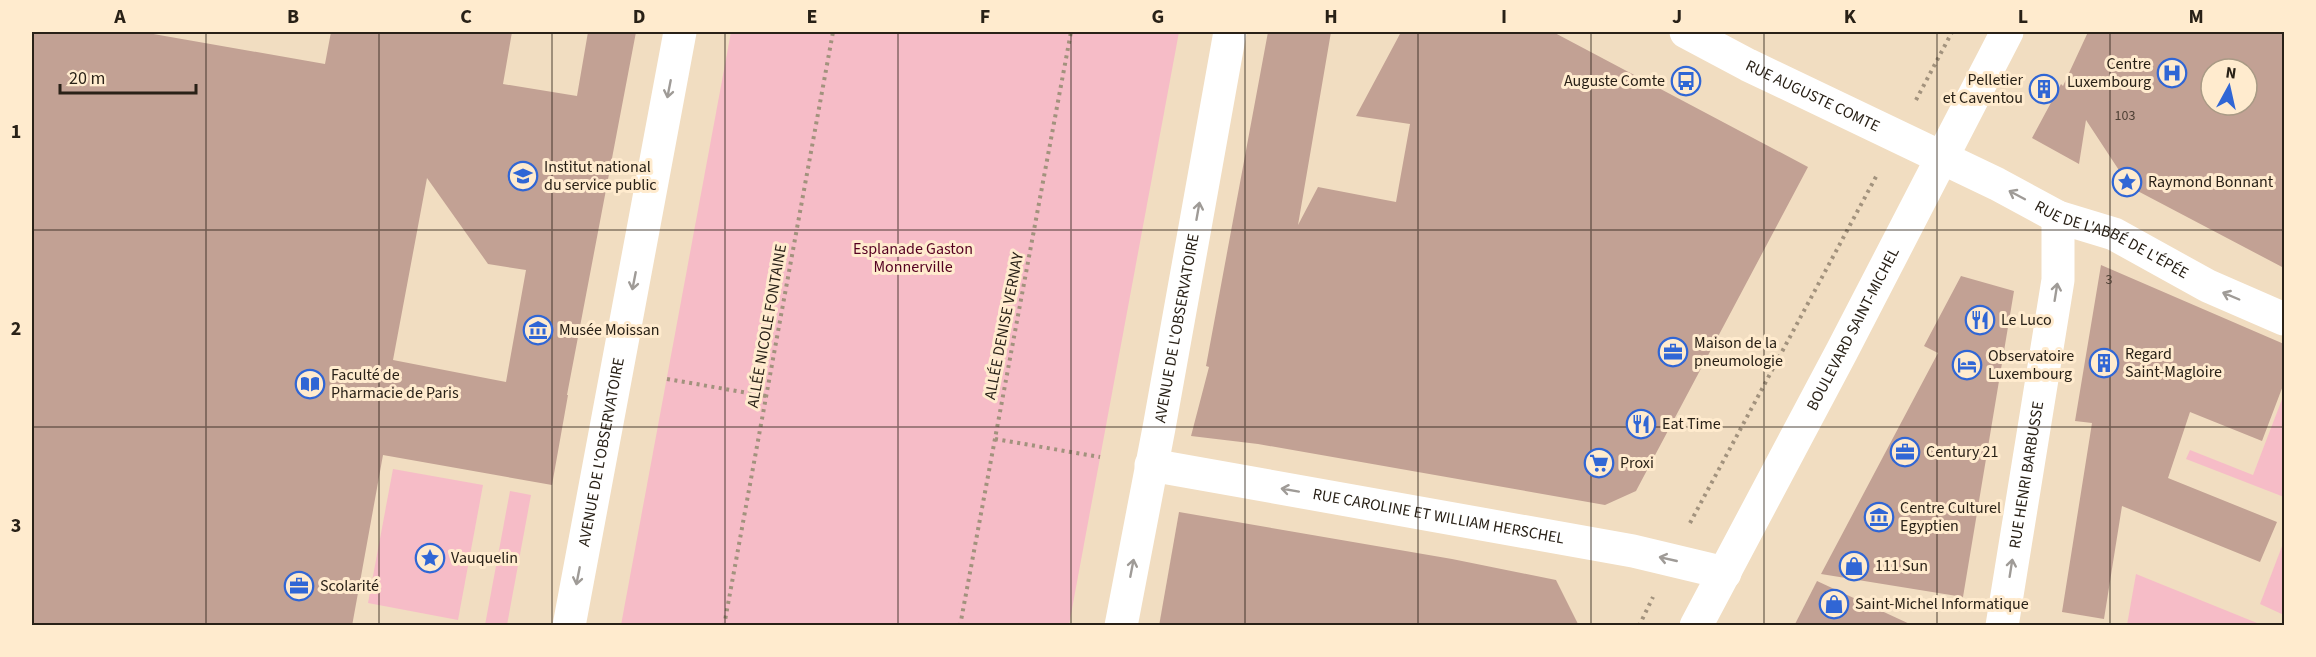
<svg xmlns="http://www.w3.org/2000/svg" width="2316" height="657" font-family="'Source Sans 3',sans-serif">
	<rect width="100%" height="100%" fill="#f1ddc1"/>
	<g fill="#f6bcc7">
		<path d="M 731,32 L 1179,32 L 1069,625 L 621,625 Z"/>
		<path d="M 2284,394 L 2284,497 L 2186,459 L 2190,450 L 2253,475 Z"/>
		<path d="M 393,469 L 483,485 L 458,620 L 368,603 Z"/>
		<path d="M 510,491 L 531,495 L 507,625 L 485,625 Z"/>
		<path d="M 2284,541 L 2284,615 L 2260,604 Z"/>
		<path d="M 2136,574 L 2262,625 L 2127,625 Z"/>
	</g>
	<g fill="#c2a194" fill-rule="evenodd">
		<path d="M 32,32 L 142,32 L 325,64 L 331,32 L 512,32 L 503,84 L 577,96 L 588,32 L 636,32 L 567,395 L 568,395 L 552,485 L 383,455 L 352,626 L 32,626 ZM 427,178 L 488,264 L 526,270 L 506,382 L 393,360 Z"/>
		<path d="M 1268,32 L 1331,32 L 1298,225 L 1318,187 L 1396,202 L 1410,124 L 1356,116 L 1401,32 L 1553,32 L 1808,167 L 1636,491 L 1605,505 L 1258,444 L 1191,436 L 1209,367 L 1206,366 Z"/>
		<path d="M 2088,32 L 2284,32 L 2284,268 L 2130,187 L 2086,120 L 2079,164 L 2032,138 L 2061,84 L 2063,86 ZM 2211,69 L 2247,69 L 2247,105 L 2211,105 Z"/>
		<path d="M 2101,265 L 2284,344 L 2284,383 L 2262,441 L 2190,412 L 2168,478 L 2277,522 L 2260,562 L 2122,506 L 2104,619 L 2062,612 L 2092,423 L 2075,421 Z"/>
		<path d="M 1961,276 L 2014,291 L 1963,597 L 1821,574 L 1938,353 L 1924,346 Z"/>
		<path d="M 1179,512 L 1452,559 L 1556,580 L 1579,626 L 1159,626 Z"/>
		<path d="M 1817,581 L 1914,626 L 1794,626 Z"/>
	</g>
	<g fill="none" stroke-linecap="round" stroke-linejoin="round">
		<g stroke="#a2927d" stroke-width="4" stroke-dasharray="3 4.5" stroke-linecap="butt">
			<path d="M 1916,100 L 1952,32"/>
			<path d="M 667,379 L 766,396"/>
			<path d="M 995,439 L 1100,457"/>
			<path d="M 1690,523 L 1878,173"/>
			<path d="M 724,626 L 833,32"/>
			<path d="M 960,626 L 1071,32"/>
			<path d="M 1639,626 L 1653,597"/>
		</g>
		<g stroke="#fff" stroke-width="33">
			<path id="s1" d="M 1686,32 L 1748,65 L 1997,184 L 2058,217 L 2114,234 L 2208,286 L 2284,319"/>
			<path id="s2" d="M 1151,465 L 1633,551 L 1725,573"/>
			<path id="s3" d="M 569,626 L 680,32"/>
			<path id="s4" d="M 1121,626 L 1159,428 L 1230,32"/>
			<path id="s5" d="M 2002,626 L 2058,280 L 2058,217"/>
		</g>
		<path stroke="#fff" stroke-width="33" id="s6" d="M 1696,626 L 1842,351 L 2007,32"/>
	</g>
	<defs><path id="oneway-shaft" d="M-6 0H5M1.5-3L5.5 0L1.5 3" fill="none" stroke-width="1.6" stroke-linecap="round" stroke-linejoin="round" transform="scale(1.5)"/></defs>
	<g stroke="#9f9b97">
		<use href="#oneway-shaft" transform="translate(669 89) rotate(101)"/>
		<use href="#oneway-shaft" transform="translate(2017 195) rotate(-152)"/>
		<use href="#oneway-shaft" transform="translate(1198 211) rotate(-80)"/>
		<use href="#oneway-shaft" transform="translate(634 281) rotate(101)"/>
		<use href="#oneway-shaft" transform="translate(2056 292) rotate(-81)"/>
		<use href="#oneway-shaft" transform="translate(2231 296) rotate(-157)"/>
		<use href="#oneway-shaft" transform="translate(1290 490) rotate(-170)"/>
		<use href="#oneway-shaft" transform="translate(1668 559) rotate(-167)"/>
		<use href="#oneway-shaft" transform="translate(1132 568) rotate(-79)"/>
		<use href="#oneway-shaft" transform="translate(2011 568) rotate(-81)"/>
		<use href="#oneway-shaft" transform="translate(578 576) rotate(101)"/>
	</g>
	<path fill="none" stroke="#292117" stroke-width="1.5" stroke-opacity="0.55" d="M 206,32 L 206,626M 379,32 L 379,626M 552,32 L 552,626M 725,32 L 725,626M 898,32 L 898,626M 1071,32 L 1071,626M 1245,32 L 1245,626M 1418,32 L 1418,626M 1591,32 L 1591,626M 1764,32 L 1764,626M 1937,32 L 1937,626M 2110,32 L 2110,626M 32,230 L 2284,230M 32,427 L 2284,427"/>
	<defs>
		<g id="hospital-ring" transform="scale(1.5)"><circle r="9.5" fill="#ffebce" stroke="#3066d5" stroke-width="1.5"/><path d="M-5-5h3v3.5h4V-5h3V5h-3V1.5h-4V5h-3Z" fill="#3066d5"/></g>
		<g id="bus-ring" transform="scale(1.5)"><circle r="9.5" fill="#ffebce" stroke="#3066d5" stroke-width="1.5"/><path d="M-5-6H5V4H4V6H2V4H-2V6H-4V4H-5ZM-3.5-4V0h7V-4ZM-3.5 1.2v1.5H-2V1.2ZM2 1.2v1.5H3.5V1.2Z" fill="#3066d5"/></g>
		<g id="building-ring" transform="scale(1.5)"><circle r="9.5" fill="#ffebce" stroke="#3066d5" stroke-width="1.5"/><path d="M-4-6H4V6H1V3H-1V6H-4ZM-2.5-4.3h1.7v1.8h-1.7ZM.8-4.3h1.7v1.8H.8ZM-2.5-1h1.7V.8h-1.7ZM.8-1h1.7V.8H.8Z" fill="#3066d5"/></g>
		<g id="university-ring" transform="scale(1.5)"><circle r="9.5" fill="#ffebce" stroke="#3066d5" stroke-width="1.5"/><path d="M0-5L7-2L0 1L-7-2ZM-4 1L0 2.5L4 1V4Q0 6-4 4Z" fill="#3066d5"/></g>
		<g id="sight-ring" transform="scale(1.5)"><circle r="9.5" fill="#ffebce" stroke="#3066d5" stroke-width="1.5"/><path d="M0-6L1.8-2.2L6-1.7L2.9 1.2L3.7 5.4L0 3.3L-3.7 5.4L-2.9 1.2L-6-1.7L-1.8-2.2Z" fill="#3066d5"/></g>
		<g id="restaurant-ring" transform="scale(1.5)"><circle r="9.5" fill="#ffebce" stroke="#3066d5" stroke-width="1.5"/><path d="M-5-6h1v4h1v-4h1v4h1v-4h1v5L-1.5 .5V6h-2V.5L-5-1ZM5-6V6H3V1.5H1.5Q1.5-4 5-6Z" fill="#3066d5"/></g>
		<g id="museum-ring" transform="scale(1.5)"><circle r="9.5" fill="#ffebce" stroke="#3066d5" stroke-width="1.5"/><path d="M0-6L6-3V-2H-6V-3ZM-5-1h2V3h-2ZM-1-1h2V3h-2ZM3-1h2V3H3ZM-6 4H6V6H-6Z" fill="#3066d5"/></g>
		<g id="office-ring" transform="scale(1.5)"><circle r="9.5" fill="#ffebce" stroke="#3066d5" stroke-width="1.5"/><path d="M-6-3h4V-5.5h4V-3h4V5H-6ZM-1-4.5V-3h2v-1.5ZM-6 0V1H6V0Z" fill="#3066d5"/></g>
		<g id="hotel-ring" transform="scale(1.5)"><circle r="9.5" fill="#ffebce" stroke="#3066d5" stroke-width="1.5"/><path d="M-6-4.5h1.5V1H6V5H4.5V3h-9V5H-6ZM-4 0a1.8 1.8 0 1 1 3.6 0ZM.5 0V-2.5h3Q6-2.5 6 0Z" fill="#3066d5"/></g>
		<g id="library-ring" transform="scale(1.5)"><circle r="9.5" fill="#ffebce" stroke="#3066d5" stroke-width="1.5"/><path d="M-6-4Q-3-5.5-.7-3.5V5Q-3 3-6 4ZM6-4Q3-5.5 .7-3.5V5Q3 3 6 4Z" fill="#3066d5"/></g>
		<g id="supermarket-ring" transform="scale(1.5)"><circle r="9.5" fill="#ffebce" stroke="#3066d5" stroke-width="1.5"/><path d="M-6-5.5h2.5l.6 2H6L4.5 2H-2.5L-4.4-4H-6ZM-1.5 3.2a1.3 1.3 0 1 0 .1 0ZM3 3.2a1.3 1.3 0 1 0 .1 0Z" fill="#3066d5"/></g>
		<g id="shop-ring" transform="scale(1.5)"><circle r="9.5" fill="#ffebce" stroke="#3066d5" stroke-width="1.5"/><path d="M-5-2.5h2.3a2.7 3.5 0 0 1 5.4 0H5L5.5 6h-11ZM-1.5-2.5h3a1.5 2.3 0 0 0-3 0Z" fill="#3066d5"/></g>
	</defs>
	<g fill-rule="evenodd">
		<use href="#hospital-ring" x="2172" y="73"/>
		<use href="#bus-ring" x="1686" y="81"/>
		<use href="#building-ring" x="2044" y="89"/>
		<use href="#university-ring" x="523" y="176"/>
		<use href="#sight-ring" x="2127" y="182"/>
		<use href="#restaurant-ring" x="1980" y="320"/>
		<use href="#museum-ring" x="538" y="330"/>
		<use href="#office-ring" x="1673" y="352"/>
		<use href="#building-ring" x="2104" y="363"/>
		<use href="#hotel-ring" x="1967" y="365"/>
		<use href="#library-ring" x="310" y="384"/>
		<use href="#restaurant-ring" x="1641" y="424"/>
		<use href="#office-ring" x="1905" y="452"/>
		<use href="#supermarket-ring" x="1599" y="463"/>
		<use href="#museum-ring" x="1879" y="517"/>
		<use href="#sight-ring" x="430" y="558"/>
		<use href="#shop-ring" x="1854" y="566"/>
		<use href="#office-ring" x="299" y="586"/>
		<use href="#shop-ring" x="1834" y="604"/>
	</g>
	<g text-anchor="middle" dominant-baseline="central" stroke-width="6" stroke-linejoin="round" paint-order="stroke">
		<g font-size="14" fill="#4f4136">
			<text x="2125" y="116">103</text>
			<text x="2109" y="280">3</text>
		</g>
		<g font-size="16" fill="#292117" stroke="#ffebce" text-anchor="start">
			<text x="2151" y="64" text-anchor="end">Centre<tspan x="2151" dy="18">Luxembourg</tspan></text>
			<text x="2023" y="80" text-anchor="end">Pelletier<tspan x="2023" dy="18">et Caventou</tspan></text>
			<text x="1665" y="81" text-anchor="end">Auguste Comte</text>
			<text x="544" y="167">Institut national<tspan x="544" dy="18">du service public</tspan></text>
			<text x="2148" y="182">Raymond Bonnant</text>
			<text x="2001" y="320">Le Luco</text>
			<text x="559" y="330">Musée Moissan</text>
			<text x="1694" y="343">Maison de la<tspan x="1694" dy="18">pneumologie</tspan></text>
			<text x="2125" y="354">Regard<tspan x="2125" dy="18">Saint-Magloire</tspan></text>
			<text x="1988" y="356">Observatoire<tspan x="1988" dy="18">Luxembourg</tspan></text>
			<text x="331" y="375">Faculté de<tspan x="331" dy="18">Pharmacie de Paris</tspan></text>
			<text x="1662" y="424">Eat Time</text>
			<text x="1926" y="452">Century 21</text>
			<text x="1620" y="463">Proxi</text>
			<text x="1900" y="508">Centre Culturel<tspan x="1900" dy="18">Egyptien</tspan></text>
			<text x="451" y="558">Vauquelin</text>
			<text x="1875" y="566">111 Sun</text>
			<text x="320" y="586">Scolarité</text>
			<text x="1855" y="604">Saint-Michel Informatique</text>
		</g>
		<g font-size="16" fill="#292117" stroke="#ffebce">
			<text stroke="none"><textPath href="#s1" startOffset="142">RUE AUGUSTE COMTE</textPath></text>
			<text stroke="none"><textPath href="#s1" startOffset="474">RUE DE L'ABBÉ DE L'ÉPÉE</textPath></text>
			<text transform="translate(767 326) rotate(-80)">ALLÉE NICOLE FONTAINE</text>
			<text transform="translate(1004 326) rotate(-79)">ALLÉE DENISE VERNAY</text>
			<text stroke="none"><textPath href="#s4" startOffset="303">AVENUE DE L'OBSERVATOIRE</textPath></text>
			<text stroke="none"><textPath href="#s6" startOffset="336">BOULEVARD SAINT-MICHEL</textPath></text>
			<text stroke="none"><textPath href="#s3" startOffset="177">AVENUE DE L'OBSERVATOIRE</textPath></text>
			<text stroke="none"><textPath href="#s5" startOffset="153">RUE HENRI BARBUSSE</textPath></text>
			<text stroke="none"><textPath href="#s2" startOffset="292">RUE CAROLINE ET WILLIAM HERSCHEL</textPath></text>
		</g>
		<g font-size="16" fill="#550021" stroke="#ffebce">
			<text x="913" y="249">Esplanade Gaston<tspan x="913" dy="18">Monnerville</tspan></text>
		</g>
	</g>
	<rect width="2316" height="657" fill="none" stroke="#ffebce" stroke-width="66"/>
	<g transform="translate(2229 87) rotate(8)"><circle r="28" fill="#ffebce" stroke="#a99a85" stroke-width="1.5"/>
	<path d="M0-4.5L10 22L0 15L-10 22Z" fill="#3066d5"/>
	<text y="-9" font-size="16" font-weight="bold" text-anchor="middle" fill="#292117">N</text>
	</g>
	<path d="M60 84v9h136v-9" fill="none" stroke="#292117" stroke-width="3"/>
	<text x="69" y="84" font-size="18" fill="#292117" stroke="#ffebce" stroke-width="4.5" paint-order="stroke">20 m</text>
	<rect x="33" y="33" width="2250" height="591" fill="none" stroke="#292117" stroke-width="2"/>
	<g font-size="20" text-anchor="middle" font-weight="bold" fill="#292117">
		<text x="120" y="23">A</text>
		<text x="293" y="23">B</text>
		<text x="466" y="23">C</text>
		<text x="639" y="23">D</text>
		<text x="812" y="23">E</text>
		<text x="985" y="23">F</text>
		<text x="1158" y="23">G</text>
		<text x="1331" y="23">H</text>
		<text x="1504" y="23">I</text>
		<text x="1677" y="23">J</text>
		<text x="1850" y="23">K</text>
		<text x="2023" y="23">L</text>
		<text x="2196" y="23">M</text>
		<text x="16" y="138">1</text>
		<text x="16" y="335">2</text>
		<text x="16" y="532">3</text>
	</g>
</svg>
